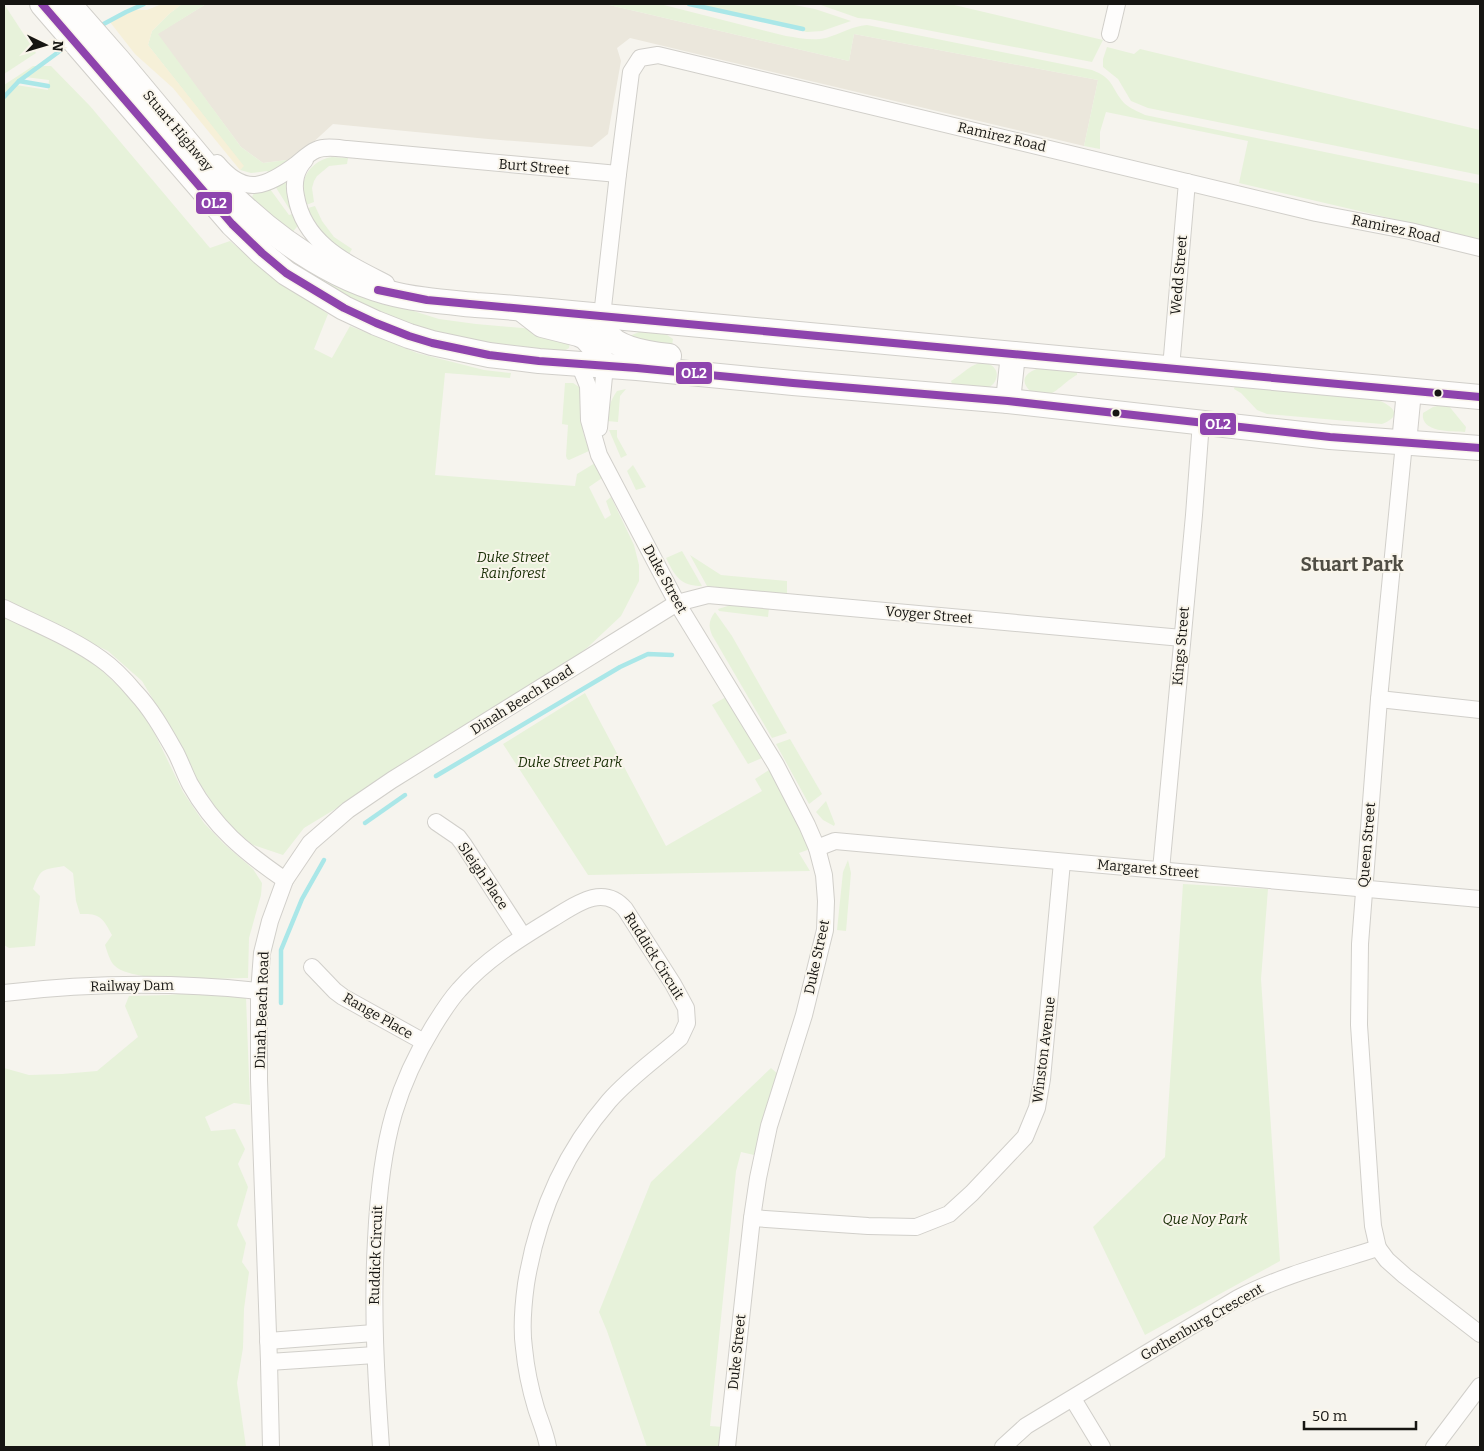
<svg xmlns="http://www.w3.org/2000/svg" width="1484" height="1451" font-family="Bitter,serif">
	<rect width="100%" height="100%" fill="#f6f4ee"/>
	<path fill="#ebe7dc" d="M 206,4 L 605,4 L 849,61 L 854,34 L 1098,80 L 1084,146 L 630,38 L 617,48 L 621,61 L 608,134 L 592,147 L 488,139 L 333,124 L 295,159 L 263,163 L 241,147 L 157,34 Z"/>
	<g fill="#e7f2da" fill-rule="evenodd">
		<path d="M 4,4 L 36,53 L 4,74 Z"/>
		<path d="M 182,4 L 206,4 L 158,34 L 241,147 L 263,163 L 295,159 L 271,175 L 267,171 L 251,173 L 240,170 L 243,166 L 148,45 L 152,31 L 169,14 Z"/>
		<path d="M 605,4 L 660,4 L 786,36 C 799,38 813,41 826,38 C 840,34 852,26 867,25 L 1092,70 C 1115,79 1110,87 1124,103 C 1129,108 1139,112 1145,115 L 1480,184 L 1480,239 L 1239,183 L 1248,141 L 1106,112 L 1100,132 L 1100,149 L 1084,146 L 1098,80 L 854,34 L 849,61 Z"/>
		<path d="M 694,4 L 789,4 L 815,9 L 851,21 L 822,31 L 807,32 L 696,7 L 696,5 Z"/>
		<path d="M 818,4 L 950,4 L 1103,40 L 1092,62 L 870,19 L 858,18 Z"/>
		<path d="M 1107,47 L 1134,54 L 1140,49 L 1480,130 L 1480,175 L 1148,108 L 1131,101 L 1118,79 L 1103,67 L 1103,59 Z"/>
		<path d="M 33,66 L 51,66 L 90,106 L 210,248 L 230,241 L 269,274 L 328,314 L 314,349 L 332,358 L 350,326 L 417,353 L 484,370 L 511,373 L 510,378 L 445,373 L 435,475 L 575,486 L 577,474 L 595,463 L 602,478 L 589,487 L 605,519 L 611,515 L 606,501 L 611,497 L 634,545 L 639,565 L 639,581 L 621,616 L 588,647 L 572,659 L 416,760 L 304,828 L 283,855 L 253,845 L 231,827 L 216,808 L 198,781 L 184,751 L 142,681 L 108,651 L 8,603 L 4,600 L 4,85 ZM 25,77 L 49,80 L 48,90 L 16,85 Z"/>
		<path d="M 332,157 L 348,158 L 347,164 L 329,166 L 317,176 L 314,181 L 312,188 L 314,202 L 306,205 C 305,198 302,189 304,181 C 307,168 319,159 332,157 Z"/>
		<path d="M 286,181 L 289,183 L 295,208 L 290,210 L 275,186 Z"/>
		<path d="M 270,189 L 289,215 L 296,213 L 301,222 L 291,234 L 262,210 L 252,197 L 255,191 Z"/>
		<path d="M 315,206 L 322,221 L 334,237 L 352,249 L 349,254 C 327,240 318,232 308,208 Z"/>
		<path d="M 286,250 L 407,309 L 439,319 L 476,324 L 534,329 L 570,341 L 569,348 L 564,351 L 474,341 L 436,335 L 378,316 L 282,256 Z"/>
		<path d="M 639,332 L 661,333 L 667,335 L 673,339 L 671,352 L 629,338 L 632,335 Z"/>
		<path d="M 985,362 C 988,364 993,365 995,369 C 1000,376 994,387 986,388 C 980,390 961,386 953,386 L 951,381 C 963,374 971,363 985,362 Z"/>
		<path d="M 1039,368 L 1077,371 L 1077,375 C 1068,379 1056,393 1049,394 C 1043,394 1037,393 1031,392 C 1019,380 1025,373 1039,368 Z"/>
		<path d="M 565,383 L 573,383 L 582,389 L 583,432 L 589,451 L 569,460 L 567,459 L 566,456 L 568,425 L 562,424 Z"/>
		<path d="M 1235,385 L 1370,397 C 1385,402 1409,413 1382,424 L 1267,414 L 1257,410 L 1241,393 L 1234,389 Z"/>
		<path d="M 626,389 L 620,396 L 618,422 L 607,421 C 608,409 610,401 617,391 Z"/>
		<path d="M 1445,404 L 1448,405 L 1466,427 L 1465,432 C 1452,431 1420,433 1423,413 L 1433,407 Z"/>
		<path d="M 609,430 L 617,430 L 617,437 L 627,455 L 621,458 Z"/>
		<path d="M 633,465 L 646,487 L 636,490 L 627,471 Z"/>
		<path d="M 682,551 L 702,586 C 680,586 675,576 666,558 Z"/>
		<path d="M 690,555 L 721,575 L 787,581 L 787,594 L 707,586 Z"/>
		<path d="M 731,605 L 769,608 L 768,617 L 719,611 L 718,609 Z"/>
		<path d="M 715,612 L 732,636 L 787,733 L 772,738 L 712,635 C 708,626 709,620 715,612 Z"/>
		<path d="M 4,615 L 66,647 L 97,666 L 133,700 L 152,728 L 183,792 L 204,823 L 224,844 L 253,869 L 262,883 L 261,895 L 249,938 L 248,978 C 220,978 134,984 115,966 C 110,962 107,951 105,945 L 112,935 C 103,918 100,913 80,914 L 76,901 L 73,873 L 64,866 C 43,870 41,867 33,889 L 40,896 L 35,946 L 9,948 L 4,945 Z"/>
		<path d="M 585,693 L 666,846 L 762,791 L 755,779 L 769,770 L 801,829 L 810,849 L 799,853 L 810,871 L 588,875 L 503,744 Z"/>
		<path d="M 726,697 L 762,758 L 748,764 L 712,705 Z"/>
		<path d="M 790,739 L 822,794 L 809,804 L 776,744 Z"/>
		<path d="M 826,801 L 835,824 L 834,826 L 823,820 L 816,812 Z"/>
		<path d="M 848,860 L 851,873 L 846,931 L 837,930 L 843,872 Z"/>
		<path d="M 1183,884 L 1268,889 L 1261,979 L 1280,1261 L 1145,1335 L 1093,1227 L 1165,1157 Z"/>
		<path d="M 211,991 L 246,997 L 250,1105 L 234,1103 L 205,1117 L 211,1131 L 235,1129 L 245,1149 L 238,1164 L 248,1187 L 237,1225 L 246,1243 L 242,1262 L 249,1272 L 244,1309 L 243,1348 L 237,1383 L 246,1447 L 4,1447 L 4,1068 L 29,1075 L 62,1074 L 97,1071 L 138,1037 L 125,1006 L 129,996 L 168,995 Z"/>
		<path d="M 771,1068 L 779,1075 L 754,1155 L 741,1152 L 736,1171 L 710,1426 L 723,1427 L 721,1447 L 647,1447 L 607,1331 L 599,1312 L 651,1182 Z"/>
	</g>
	<path fill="#f6f0d8" d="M 162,4 L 182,4 L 169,14 L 152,31 L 148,45 L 244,166 L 240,170 L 173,88 L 135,54 L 110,22 L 134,10 L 147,10 Z"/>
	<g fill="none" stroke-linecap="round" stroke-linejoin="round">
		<g stroke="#aae7e8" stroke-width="4.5">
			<path d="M 689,4 L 803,29"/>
			<path d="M 98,27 L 126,12 L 144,4"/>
			<path d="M 19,81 L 48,86"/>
			<path d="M 4,97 L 19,81 L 68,45"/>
			<path d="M 436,776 L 620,667 L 648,654 L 672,655"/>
			<path d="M 365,823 L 405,795"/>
			<path d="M 281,1003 L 281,950 L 302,899 L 324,860"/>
		</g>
		<g stroke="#d1cfca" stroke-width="18">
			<g id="minor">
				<path d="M 1110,34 L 1117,4"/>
				<path d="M 305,160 C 296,169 293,183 296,196 C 304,244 347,263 386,283"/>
				<path d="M 217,163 C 245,197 266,187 297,164 C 303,159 309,153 316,150 C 325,146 337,148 347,149 L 618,174"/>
				<path d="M 602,316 L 618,174 L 631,72 L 640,58 L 658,55 L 1316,213 L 1410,231 L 1480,248"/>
				<path d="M 579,364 L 588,386 L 589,420 L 599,455 L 677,603 L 776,765 L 807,825 L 817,848 L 824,875 L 826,901 L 825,930 L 804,1015 L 769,1126 L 758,1178 L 752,1218 L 727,1447"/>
				<path d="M 1171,368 L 1187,182"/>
				<path d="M 599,428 L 605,366"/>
				<path d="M 4,608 C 36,624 72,638 101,659 C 114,668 126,681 136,693 C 152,710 164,732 176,753 C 181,763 185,774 190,784 C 214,827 244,852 285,880"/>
				<path d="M 1379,699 L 1480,710"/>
				<path d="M 436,822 L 458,837 L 464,845 L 523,936"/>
				<path d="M 817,848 L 835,841 L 1480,899"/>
				<path d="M 1161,870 L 1194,515 L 1201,422"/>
				<path d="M 312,967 L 335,991 L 343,997 L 424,1042"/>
				<path d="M 4,993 C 89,983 175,982 259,991"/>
				<path d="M 752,1218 L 868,1226 L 916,1227 L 949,1214 L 972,1193 L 1025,1137 L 1037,1108 L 1042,1079 L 1062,862"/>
				<path d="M 1378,1248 L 1373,1226 L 1371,1201 L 1359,1025 L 1360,944 L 1379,699 L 1404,443"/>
				<path d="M 268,1341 L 374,1333"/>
				<path d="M 269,1362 L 375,1355"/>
				<path d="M 1073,1399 L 1102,1447"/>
				<path d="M 271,1447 L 269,1362 L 259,1080 L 259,993 L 262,953 L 270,921 L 285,880 L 310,843 L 348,810 L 392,780 L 677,603 L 708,595 L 1182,638"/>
				<path d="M 381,1447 C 376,1377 372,1309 376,1240 C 378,1197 382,1154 394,1113 C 403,1083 417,1053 433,1027 C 441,1014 449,1001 459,990 C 485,960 519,939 552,919 C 575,905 603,883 625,909 L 673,984 L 686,1008 L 687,1023 L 680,1038 C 656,1059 630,1077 609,1101 C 564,1153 537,1216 526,1284 C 523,1306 521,1327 524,1348 C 526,1369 530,1388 536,1408 C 540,1421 546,1434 548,1447"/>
				<path d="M 1003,1447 L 1026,1426 L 1238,1298 C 1283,1275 1331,1263 1378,1248 L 1387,1260 L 1405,1276 L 1480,1334"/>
				<path d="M 1434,1447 L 1480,1386"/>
			</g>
		</g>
		<g stroke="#d1cfca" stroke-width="26">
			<g id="highway">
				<path d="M 42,4 L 232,224 L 262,253 L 286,273 L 344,308 L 376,323 L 409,336 L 432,343 L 489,355 L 539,361 L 637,368 L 793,383 L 1008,401 L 1330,437 L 1480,448"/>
				<path d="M 69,4 L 119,61 L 230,194 C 275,238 326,275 386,292 C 415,300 446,302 476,305 C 507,307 539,310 571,313 L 1480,397"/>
				<path d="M 524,311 L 542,325 L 578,334 L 585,337 L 595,348 L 605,366"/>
				<path d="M 602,316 C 603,321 603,327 605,331 C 616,350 650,354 669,356"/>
				<path d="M 1008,401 L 1013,354"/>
				<path d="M 1404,443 L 1409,391"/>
			</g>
		</g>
		<use href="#minor" stroke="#fefdfc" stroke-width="16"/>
		<use href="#highway" stroke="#fefdfc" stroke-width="24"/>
		<g stroke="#f9f5eb" stroke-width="11">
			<g id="bus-1">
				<path d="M 42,4 L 232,224 L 262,253 L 286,273 L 344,308 L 376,323 L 409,336 L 432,343 L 489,355 L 539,361 L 637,368 L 793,383 L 1008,401 L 1330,437 L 1480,448"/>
				<path d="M 378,290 L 427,300 L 1480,397"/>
			</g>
		</g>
		<use href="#bus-1" stroke="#8e44ad" stroke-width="8"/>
	</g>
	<g fill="#161512" stroke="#f9f5eb" stroke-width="2">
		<circle cx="1438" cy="393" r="4.5"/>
		<circle cx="1116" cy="413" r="4.5"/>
	</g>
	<g text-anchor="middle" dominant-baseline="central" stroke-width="4" stroke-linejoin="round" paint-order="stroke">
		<g font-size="14" fill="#161512" stroke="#f9f5eb">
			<text transform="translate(178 131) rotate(50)">Stuart Highway</text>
			<text transform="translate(1002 137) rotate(13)">Ramirez Road</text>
			<text transform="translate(534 167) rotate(5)">Burt Street</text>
			<text transform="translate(1396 229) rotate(12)">Ramirez Road</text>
			<text transform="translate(1179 275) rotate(-85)">Wedd Street</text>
			<text transform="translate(665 579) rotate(61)">Duke Street</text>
			<text transform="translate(929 615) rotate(5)">Voyger Street</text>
			<text transform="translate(1181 646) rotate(-85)">Kings Street</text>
			<text transform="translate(522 700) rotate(-32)">Dinah Beach Road</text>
			<text transform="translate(1367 845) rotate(-85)">Queen Street</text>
			<text transform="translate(1148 869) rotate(5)">Margaret Street</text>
			<text transform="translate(483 876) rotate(56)">Sleigh Place</text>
			<text transform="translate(654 956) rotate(58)">Ruddick Circuit</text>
			<text transform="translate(817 957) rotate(-78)">Duke Street</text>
			<text transform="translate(132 986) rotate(-1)">Railway Dam</text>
			<text transform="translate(262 1010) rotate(-88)">Dinah Beach Road</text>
			<text transform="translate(378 1016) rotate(30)">Range Place</text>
			<text transform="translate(1044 1050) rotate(-83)">Winston Avenue</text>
			<text transform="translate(376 1255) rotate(-88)">Ruddick Circuit</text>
			<text transform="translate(1202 1322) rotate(-30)">Gothenburg Crescent</text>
			<text transform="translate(737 1352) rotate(-84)">Duke Street</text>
		</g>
		<g font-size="14" font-style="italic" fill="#1b3007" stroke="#f9f5eb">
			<text x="513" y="557">Duke Street<tspan x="513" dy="16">Rainforest</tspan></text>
			<text x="570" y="762">Duke Street Park</text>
			<text x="1205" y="1219">Que Noy Park</text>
		</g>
		<g font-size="19" font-weight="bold" fill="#4f4d44" stroke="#f9f5eb">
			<text x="1352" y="564">Stuart Park</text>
		</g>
	</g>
	<g stroke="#f9f5eb" stroke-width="2">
		<rect x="195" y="191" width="38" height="24" rx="5" fill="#8e44ad"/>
		<rect x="675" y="361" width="38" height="24" rx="5" fill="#8e44ad"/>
		<rect x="1199" y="412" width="38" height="24" rx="5" fill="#8e44ad"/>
	</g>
	<g font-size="14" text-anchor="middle" font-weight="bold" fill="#fff">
		<text x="214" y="208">OL2</text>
		<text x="694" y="378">OL2</text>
		<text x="1218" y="429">OL2</text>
	</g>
	<rect width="1484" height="1451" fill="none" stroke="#161512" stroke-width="10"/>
	<g transform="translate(45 45) rotate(95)" stroke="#f9f5eb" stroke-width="4" paint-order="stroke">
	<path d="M0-4L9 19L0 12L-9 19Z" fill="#161512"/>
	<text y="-8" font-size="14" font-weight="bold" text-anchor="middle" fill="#161512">N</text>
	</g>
	<path d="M1304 1421v8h112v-8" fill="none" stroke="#161512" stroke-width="2.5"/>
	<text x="1312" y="1421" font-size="15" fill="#161512" stroke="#f9f5eb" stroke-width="4" paint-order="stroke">50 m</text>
</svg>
